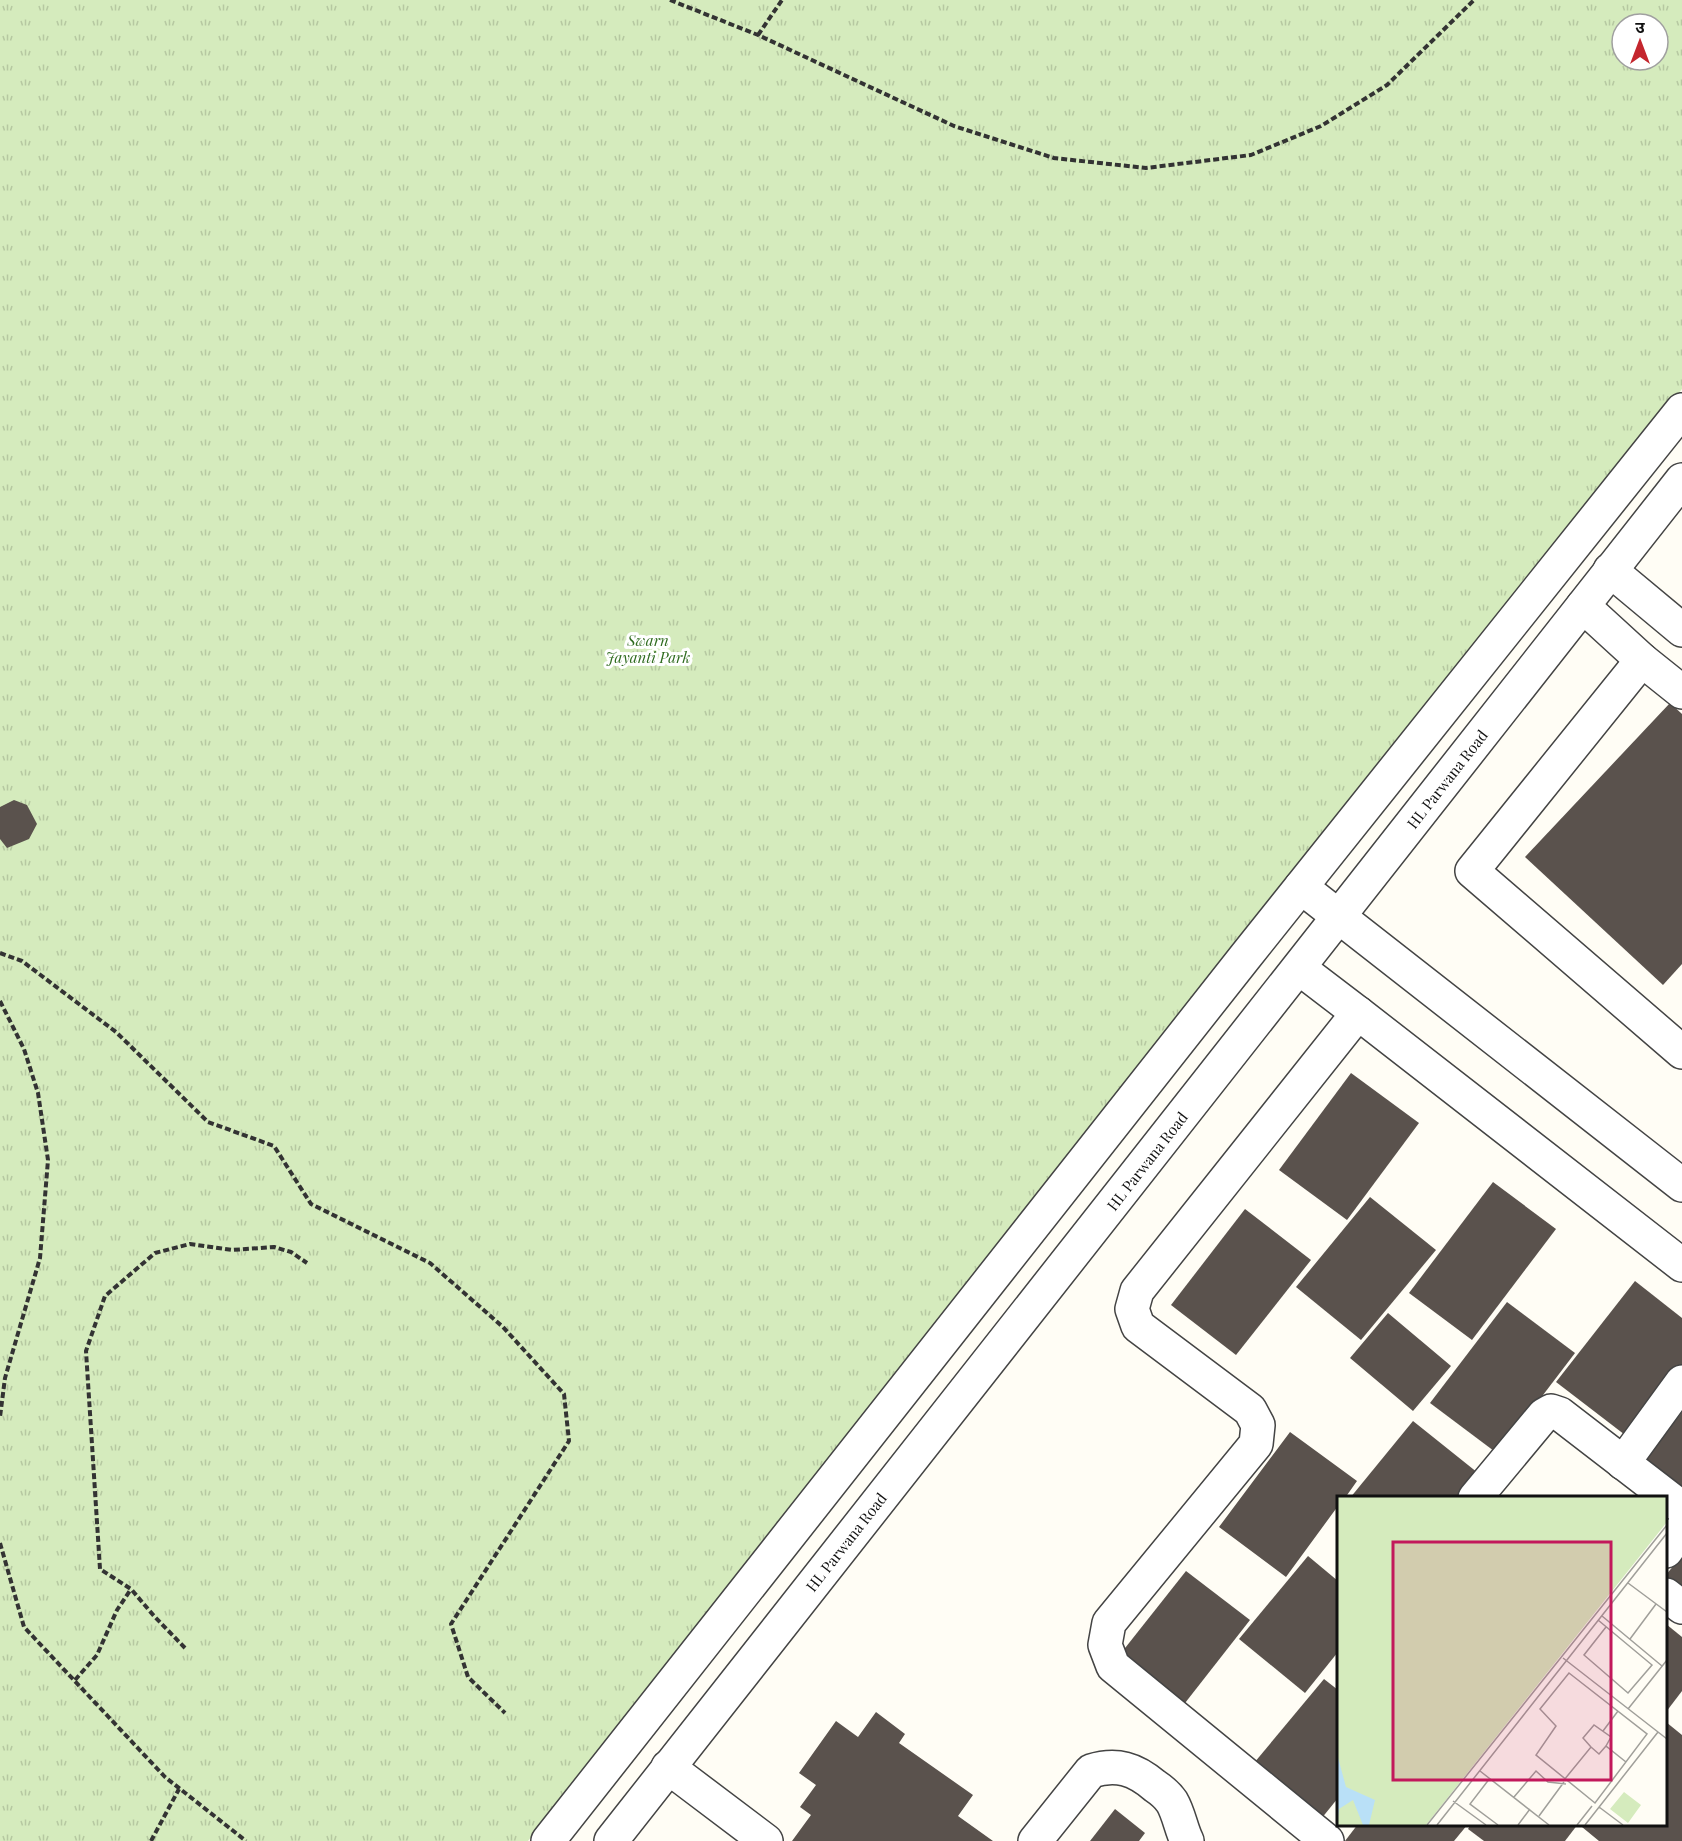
<svg xmlns="http://www.w3.org/2000/svg" width="1682" height="1841" font-family="'Playfair Display','Noto Sans Devanagari',serif">
	<defs>
		<pattern id="park-tufts" width="24" height="20" patternUnits="userSpaceOnUse" patternTransform="scale(1.5)"><rect width="24" height="20" fill="#d5ebbd"/><path d="M3 7l-1-3M5 7V3M7 7l1-3M15 17l-1-3M17 17v-4M19 17l1-3" fill="none" stroke="#b6c8a1"/></pattern>
	</defs>
	<rect width="100%" height="100%" fill="#fffdf5"/>
	<path fill="url(#park-tufts)" fill-rule="evenodd" d="M 0,0 L 1682,0 L 1682,389 L 528,1841 L 0,1841 ZM 1622,24 L 1658,24 L 1658,60 L 1622,60 Z"/>
	<g fill="#5a524d">
		<path d="M 1670,703 L 1682,714 L 1682,964 L 1663,985 L 1525,857 Z"/>
		<path d="M 14,800 L 27,805 L 37,824 L 29,839 L 7,848 L 0,839 L 0,807 Z"/>
		<path d="M 1351,1073 L 1419,1123 L 1347,1220 L 1279,1170 Z"/>
		<path d="M 1493,1182 L 1556,1229 L 1472,1340 L 1409,1293 Z"/>
		<path d="M 1370,1197 L 1436,1250 L 1361,1340 L 1296,1287 Z"/>
		<path d="M 1245,1209 L 1311,1260 L 1236,1355 L 1171,1305 Z"/>
		<path d="M 1635,1281 L 1682,1318 L 1682,1371 L 1629,1438 L 1556,1382 Z"/>
		<path d="M 1507,1302 L 1575,1353 L 1498,1454 L 1430,1403 Z"/>
		<path d="M 1388,1313 L 1451,1366 L 1413,1411 L 1350,1358 Z"/>
		<path d="M 1682,1412 L 1682,1490 L 1644,1460 Z"/>
		<path d="M 1413,1421 L 1478,1473 L 1459,1498 L 1350,1498 Z"/>
		<path d="M 1290,1432 L 1357,1481 L 1345,1498 L 1338,1498 L 1338,1506 L 1286,1577 L 1219,1527 Z"/>
		<path d="M 1682,1555 L 1682,1595 L 1666,1582 L 1666,1575 Z"/>
		<path d="M 1308,1556 L 1338,1581 L 1338,1652 L 1305,1693 L 1239,1639 Z"/>
		<path d="M 1186,1571 L 1250,1620 L 1178,1712 L 1114,1662 Z"/>
		<path d="M 1666,1624 L 1682,1637 L 1682,1691 L 1666,1712 Z"/>
		<path d="M 1324,1679 L 1338,1690 L 1338,1798 L 1317,1824 L 1249,1769 Z"/>
		<path d="M 876,1712 L 905,1734 L 899,1743 L 973,1795 L 958,1816 L 993,1841 L 792,1841 L 811,1815 L 800,1807 L 816,1785 L 799,1773 L 836,1721 L 858,1737 Z"/>
		<path d="M 1666,1722 L 1682,1735 L 1682,1841 L 1599,1841 L 1582,1827 L 1584,1824 L 1666,1824 Z"/>
		<path d="M 1115,1809 L 1145,1833 L 1139,1841 L 1090,1841 Z"/>
		<path d="M 1358,1824 L 1468,1824 L 1454,1841 L 1345,1841 Z"/>
		<path d="M 1471,1824 L 1578,1824 L 1565,1841 L 1484,1841 L 1468,1829 Z"/>
	</g>
	<g fill="none" stroke-linecap="round" stroke-linejoin="round">
		<g stroke="#444" stroke-width="36">
			<g id="minor">
				<path d="M 1610,570 L 1682,630"/>
				<path d="M 1583,606 L 1642,660 L 1682,692"/>
				<path d="M 1642,660 L 1472,871 L 1682,1052"/>
				<path d="M 1299,968 L 1358,1013"/>
				<path d="M 1623,1463 L 1682,1382"/>
				<path d="M 1475,1498 L 1544,1415 L 1551,1411 L 1560,1414 L 1682,1508"/>
				<path d="M 1666,1551 L 1682,1529"/>
				<path d="M 1666,1595 L 1682,1607"/>
				<path d="M 668,1767 L 766,1841"/>
				<path d="M 1035,1841 L 1091,1771 C 1117,1763 1135,1769 1155,1786 C 1161,1790 1168,1796 1172,1802 C 1179,1814 1181,1829 1187,1841"/>
				<path d="M 1327,1841 L 1113,1666 L 1105,1645 L 1109,1623 L 1256,1444 L 1258,1425 L 1250,1410 L 1138,1326 L 1132,1309 L 1137,1291 L 1358,1013 L 1682,1265"/>
			</g>
		</g>
		<g stroke="#444" stroke-width="36">
			<g id="tertiary">
				<path d="M 1301,887 L 1682,1185"/>
				<path d="M 548,1841 L 1245,957 L 1682,410"/>
				<path d="M 611,1841 L 1682,480"/>
			</g>
		</g>
		<g stroke="#333" stroke-width="4" stroke-dasharray="6 3" stroke-linecap="butt">
			<path d="M 670,0 L 758,35 L 954,126 L 1054,158 L 1146,168 L 1251,155 L 1321,126 L 1387,85 L 1474,0"/>
			<path d="M 758,35 L 782,0"/>
			<path d="M 0,953 L 22,961 L 116,1032 L 208,1122 L 274,1146 L 311,1204 L 430,1263 L 503,1327 L 564,1394 L 569,1441 L 451,1624 L 468,1677 L 505,1713"/>
			<path d="M 0,1001 L 24,1049 L 38,1093 L 48,1160 L 40,1258 L 5,1378 L 0,1417"/>
			<path d="M 0,1543 L 24,1627 L 165,1777 L 246,1841"/>
			<path d="M 185,1648 L 154,1616 L 131,1589 L 100,1569 L 86,1351 L 105,1296 L 155,1253 L 190,1244 L 232,1250 L 274,1247 L 291,1252 L 307,1263"/>
			<path d="M 75,1680 L 97,1655 L 117,1610 L 131,1589"/>
			<path d="M 151,1841 L 179,1789"/>
		</g>
		<use href="#minor" stroke="#fff" stroke-width="33"/>
		<use href="#tertiary" stroke="#fff" stroke-width="33"/>
	</g>
	<g text-anchor="middle" dominant-baseline="central" stroke-width="6" stroke-linejoin="round" paint-order="stroke">
		<g font-size="15" font-style="italic" fill="#2f6b1f" stroke="#fff">
			<text x="648" y="640">Swarn<tspan x="648" dy="17">Jayanti Park</tspan></text>
		</g>
		<g font-size="15" fill="#111" stroke="#fff">
			<text transform="translate(1447 779) rotate(-52)">HL Parwana Road</text>
			<text transform="translate(1147 1161) rotate(-52)">HL Parwana Road</text>
			<text transform="translate(846 1542) rotate(-52)">HL Parwana Road</text>
		</g>
	</g>
	<g transform="translate(1337 1496)">
		<rect width="330" height="330" fill="#fffdf5"/>
		<path d="M 0,1 L 330,1 L 330,26 L 89,329 L 0,329 ZM 287,296 L 304,309 L 291,327 L 273,313 Z" fill="#d5ebbd"/>
		<path d="M 0,258 L 9,291 L 38,304 L 32,329 L 26,329 L 16,304 L 2,313 L 0,329 Z" fill="#b9e0f7"/>
		<path fill="none" stroke="#a09f9a" stroke-width="1.5" d="M 291,87 L 330,116M 265,120 L 325,170M 261,124 L 315,169 L 291,197 L 247,159 L 269,131M 293,143 L 319,108M 226,162 L 330,243M 232,177 L 310,238 L 258,307 L 199,259 L 219,230 L 203,213 ZM 291,213 L 330,164M 266,235 L 281,215M 254,251 L 246,242 L 257,229 L 274,241 L 269,250 L 289,266M 143,275 L 212,329M 153,282 L 133,308 L 161,329M 227,284 L 254,251 L 262,258 L 269,250M 177,301 L 199,275 L 211,286 L 229,288M 116,305 L 149,329M 262,311 L 286,329M 202,320 L 227,286M 90,329 L 330,29M 100,329 L 330,37M 181,329 L 193,313M 240,329 L 255,310M 248,329 L 321,236"/>
		<path fill="#c2185b" fill-opacity="0.15" stroke="#c2185b" stroke-width="3" d="M 56,46 L 274,46 L 274,284 L 56,284 Z"/>
		<rect width="330" height="330" fill="none" stroke="#111" stroke-width="3"/>
	</g>
	<g transform="translate(1640 42)"><circle r="28" fill="#ffffff" stroke="#a0a0a0" stroke-width="1.5"/>
	<path d="M0-4.5L10 22L0 15L-10 22Z" fill="#c4262e"/>
	<text y="-9" font-size="16" font-weight="bold" text-anchor="middle" fill="#111111">उ</text>
	</g>
</svg>
